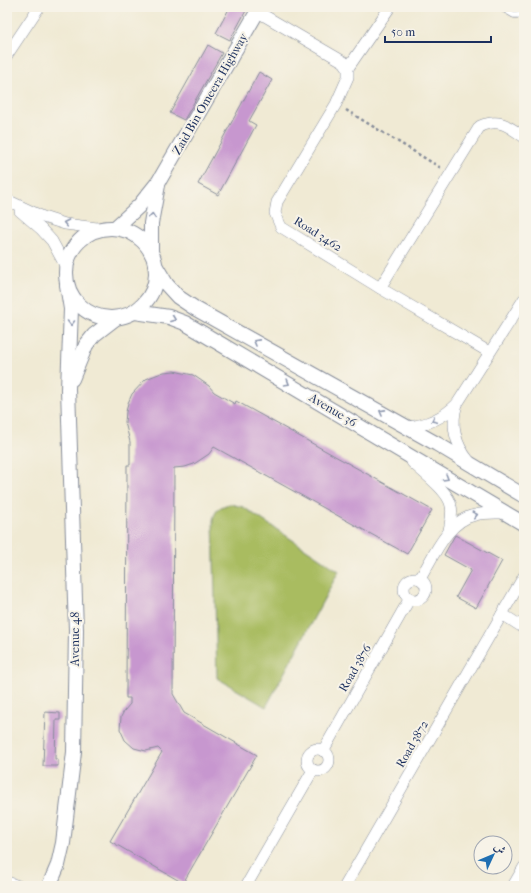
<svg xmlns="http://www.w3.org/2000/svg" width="531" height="893" font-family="'IM FELL French Canon',Amiri,serif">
	<rect width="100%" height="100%" fill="#f7f3e8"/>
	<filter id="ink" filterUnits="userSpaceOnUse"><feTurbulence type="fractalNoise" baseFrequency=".025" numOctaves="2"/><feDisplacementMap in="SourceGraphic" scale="8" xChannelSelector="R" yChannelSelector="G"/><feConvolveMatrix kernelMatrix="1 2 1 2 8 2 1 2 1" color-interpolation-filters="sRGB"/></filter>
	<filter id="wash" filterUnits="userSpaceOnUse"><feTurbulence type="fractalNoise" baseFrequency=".012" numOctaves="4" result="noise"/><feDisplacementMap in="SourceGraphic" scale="16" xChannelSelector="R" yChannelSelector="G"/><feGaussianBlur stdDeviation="0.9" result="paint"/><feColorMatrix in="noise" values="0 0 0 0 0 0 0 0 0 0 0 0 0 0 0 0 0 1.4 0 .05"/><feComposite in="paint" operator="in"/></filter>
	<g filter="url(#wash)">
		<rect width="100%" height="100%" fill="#f0ead4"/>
		<path fill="#a9bc60" stroke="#62765f" d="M 230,504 L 243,507 L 339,571 L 266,707 L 217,678 L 213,520 C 215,510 220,506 230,504 Z"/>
		<g id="blocks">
			<g fill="#c797cf">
				<path d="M 230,7 L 248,7 L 230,40 L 216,33 Z"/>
				<path d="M 208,45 L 222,53 L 184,120 L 170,113 Z"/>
				<path d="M 259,72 L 272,80 L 249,121 L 256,125 L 218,195 L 198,184 Z"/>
				<path d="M 174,371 L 193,375 L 209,386 L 214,392 L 235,404 L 236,401 L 432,510 L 407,554 L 214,447 L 209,454 L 194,464 L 185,467 L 174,468 L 173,694 L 184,713 L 257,755 L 183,883 L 110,841 L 162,752 L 158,748 L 146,751 L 134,748 L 125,740 L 120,729 L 121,717 L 124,711 L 130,704 L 130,698 L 126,698 L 127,465 L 130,465 L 130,442 L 125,422 L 126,412 L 128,403 L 132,394 L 146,379 L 164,372 Z"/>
				<path d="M 455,535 L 502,561 L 476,608 L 456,597 L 471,570 L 444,555 Z"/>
				<path d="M 45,712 L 60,713 L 60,720 L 56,720 L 55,759 L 58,759 L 58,766 L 43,766 Z"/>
			</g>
		</g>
	</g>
	<g filter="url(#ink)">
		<use href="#blocks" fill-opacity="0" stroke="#868c99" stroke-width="1"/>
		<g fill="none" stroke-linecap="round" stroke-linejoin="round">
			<g stroke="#868c99" stroke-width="7">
				<path id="service" d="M 500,7 L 514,15 L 524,15"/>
			</g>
			<g stroke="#868c99" stroke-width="12">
				<g id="minor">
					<path d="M 258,12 L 344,62 L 348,68 L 348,77 L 336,104 L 277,202 L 275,213 L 281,227 L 380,288 L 489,352"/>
					<path d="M 7,55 L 39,7"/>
					<path d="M 348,68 L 390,7"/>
					<path d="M 7,200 L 43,217 L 65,224 L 105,229"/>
					<path d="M 20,211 L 41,229 L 52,241 L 66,267"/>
					<path d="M 380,288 L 480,126 C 500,118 508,126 524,137"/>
					<path d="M 457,404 C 450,426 455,444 469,461"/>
					<path d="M 408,427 C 428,425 443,418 457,404 L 524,299"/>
					<path d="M 412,462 C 423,473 449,491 451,506 C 453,514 450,523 449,531"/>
					<circle cx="415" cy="589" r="11"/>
					<path d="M 420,579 C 433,557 448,520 475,515 C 485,512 496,513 506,513"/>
					<path d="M 502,614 L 524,628"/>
					<circle cx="318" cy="760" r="11"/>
					<path d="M 323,751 L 410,598"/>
					<path d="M 7,882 L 18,886"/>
					<path d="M 246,886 L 313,770"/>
					<path d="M 345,886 L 524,576"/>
					<path d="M 513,886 L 524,867"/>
				</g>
			</g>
			<g stroke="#868c99" stroke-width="16">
				<g id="tertiary">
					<path d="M 115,228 L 139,206 L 159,181 L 260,7"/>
					<circle cx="111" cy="273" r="45"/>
					<path d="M 151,252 L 151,223 L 158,185"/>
					<path d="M 155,265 L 167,285 L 178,297 L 196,309 L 437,444 L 524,496"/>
					<path d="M 135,312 L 169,317 L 185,323 L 224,346 L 524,524"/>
					<path d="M 72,379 L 86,345 L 94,335 L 116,318"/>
					<path d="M 49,886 L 58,865 L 63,843 L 74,752 L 76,630 L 68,389 L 71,309 L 67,285"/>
				</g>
			</g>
			<path stroke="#868c99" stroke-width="2.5" stroke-dasharray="3 3" stroke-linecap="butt" d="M 346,110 L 441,168"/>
			<use href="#service" stroke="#fff" stroke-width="5.5"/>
			<use href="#minor" stroke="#fff" stroke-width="11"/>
			<use href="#tertiary" stroke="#fff" stroke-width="14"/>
		</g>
		<defs><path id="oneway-chevron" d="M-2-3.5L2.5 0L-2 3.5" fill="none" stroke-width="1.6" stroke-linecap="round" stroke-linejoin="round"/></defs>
		<g stroke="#8d97ae">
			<use href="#oneway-chevron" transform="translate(152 216) rotate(-84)"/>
			<use href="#oneway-chevron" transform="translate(66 223) rotate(-169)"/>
			<use href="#oneway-chevron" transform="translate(173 319) rotate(21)"/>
			<use href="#oneway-chevron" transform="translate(71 323) rotate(90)"/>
			<use href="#oneway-chevron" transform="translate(256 342) rotate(-151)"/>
			<use href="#oneway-chevron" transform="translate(287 383) rotate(31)"/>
			<use href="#oneway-chevron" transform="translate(382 412) rotate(-151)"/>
			<use href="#oneway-chevron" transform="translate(434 420) rotate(155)"/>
			<use href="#oneway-chevron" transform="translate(446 478) rotate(31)"/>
			<use href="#oneway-chevron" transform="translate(475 515) rotate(-13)"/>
		</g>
	</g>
	<g text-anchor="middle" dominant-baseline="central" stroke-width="4" stroke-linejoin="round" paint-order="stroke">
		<g font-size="12" fill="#1b2f5e" stroke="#f7f3e8">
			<text transform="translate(210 94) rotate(-60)">Zaid Bin Omeera Highway</text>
			<text transform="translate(318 234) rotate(32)">Road 3462</text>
			<text transform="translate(333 410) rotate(31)">Avenue 36</text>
			<text transform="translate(75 639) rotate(-90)">Avenue 48</text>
			<text transform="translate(355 668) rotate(-60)">Road 3876</text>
			<text transform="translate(412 744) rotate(-60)">Road 3872</text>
		</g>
	</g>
	<rect width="531" height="893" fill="none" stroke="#f7f3e8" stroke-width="24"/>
	<g transform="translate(493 855) rotate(46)"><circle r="19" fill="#f7f3e8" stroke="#9fa5b1"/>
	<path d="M0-3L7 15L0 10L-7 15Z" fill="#1f6fb2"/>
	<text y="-6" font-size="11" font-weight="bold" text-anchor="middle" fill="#1b2f5e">ش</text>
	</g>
	<path d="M385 36v6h106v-6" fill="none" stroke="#1b2f5e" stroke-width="2"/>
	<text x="391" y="36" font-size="12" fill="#1b2f5e" stroke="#f7f3e8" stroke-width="3" paint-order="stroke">50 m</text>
</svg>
